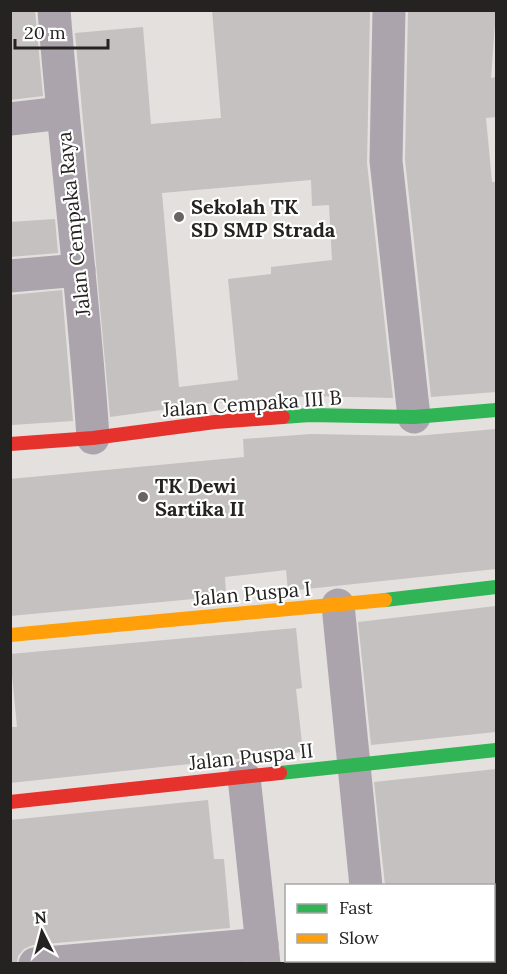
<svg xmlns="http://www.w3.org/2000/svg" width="507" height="974" font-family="Lora,serif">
	<rect width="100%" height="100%" fill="#e3e0dd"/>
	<g fill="#c4c1c0" fill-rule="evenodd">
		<path d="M 10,10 L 35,10 L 43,96 L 10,100 Z"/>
		<path d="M 212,10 L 370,10 L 367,163 L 393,398 L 309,396 L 213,403 L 110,417 L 75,33 L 143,27 L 151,124 L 221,118 ZM 311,180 L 312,206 L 329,205 L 332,260 L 271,267 L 271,274 L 228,279 L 238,380 L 179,387 L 162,193 Z"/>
		<path d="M 408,10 L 496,10 L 491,78 L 496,77 L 496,117 L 486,118 L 492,182 L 496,182 L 496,392 L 431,397 L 405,160 Z"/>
		<path d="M 55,219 L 58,253 L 10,257 L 10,222 Z"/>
		<path d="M 62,290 L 73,421 L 12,425 L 10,295 Z"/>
		<path d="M 496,429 L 496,569 L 288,591 L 286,570 L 225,577 L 226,596 L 10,616 L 10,479 L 244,457 L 243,439 L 311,434 L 415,436 Z"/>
		<path d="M 496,606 L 496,732 L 371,745 L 358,622 Z"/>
		<path d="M 296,628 L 302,688 L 296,689 L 303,752 L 10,783 L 10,727 L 17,727 L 10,654 Z"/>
		<path d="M 496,769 L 496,885 L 385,885 L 374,782 Z"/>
		<path d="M 208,800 L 214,859 L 224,859 L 230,928 L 33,945 L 24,949 L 18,956 L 17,963 L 10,963 L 10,820 Z"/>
	</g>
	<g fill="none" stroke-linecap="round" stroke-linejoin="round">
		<g stroke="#aca4ad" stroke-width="33">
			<path d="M 54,10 C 65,153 84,295 93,438"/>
			<path d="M 389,10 L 386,161 L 414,417"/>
			<path d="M 10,119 L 62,113"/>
			<path d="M 10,276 L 79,270"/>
			<path d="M 338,605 L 366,886"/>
			<path d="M 244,777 L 264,964"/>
			<path d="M 494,914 L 496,913"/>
			<path d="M 373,960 L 373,964"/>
			<path d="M 35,964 L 262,944"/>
		</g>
		<g stroke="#30b455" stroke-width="14">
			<path d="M 283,417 L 310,415 L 414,417 L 496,410"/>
			<path d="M 385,600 L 496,587"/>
			<path d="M 280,773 L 496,750"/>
		</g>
		<path stroke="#ff9f0a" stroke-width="14" d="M 10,635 L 385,600"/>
		<g stroke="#e5322d" stroke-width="14">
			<path d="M 10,444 L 93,438 L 215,422 L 283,417"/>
			<path d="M 10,802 L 280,773"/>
		</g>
	</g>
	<g fill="#676563" stroke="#fff" stroke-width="2">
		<circle cx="179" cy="217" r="6"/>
		<circle cx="143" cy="497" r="6"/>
	</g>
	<g text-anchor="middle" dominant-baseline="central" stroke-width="4.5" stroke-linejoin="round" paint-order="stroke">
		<g font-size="20" font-weight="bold" fill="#242321" stroke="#fff" text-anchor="start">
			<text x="191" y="206">Sekolah TK<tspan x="191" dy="23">SD SMP Strada</tspan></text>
			<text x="155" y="485">TK Dewi<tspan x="155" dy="23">Sartika II</tspan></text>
		</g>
		<g font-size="20" fill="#242321" stroke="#fff">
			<text transform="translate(73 224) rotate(-96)">Jalan Cempaka Raya</text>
			<text transform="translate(252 403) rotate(-4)">Jalan Cempaka III B</text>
			<text transform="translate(252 593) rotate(-5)">Jalan Puspa I</text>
			<text transform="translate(251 756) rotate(-6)">Jalan Puspa II</text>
		</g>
	</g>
	<rect width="507" height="974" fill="none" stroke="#242321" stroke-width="24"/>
	<rect x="285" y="884" width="210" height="78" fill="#ffffff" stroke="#a7a7a6" stroke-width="1.5"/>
	<rect x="297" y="904" width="30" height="9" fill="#30b455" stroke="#a7a7a6" stroke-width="1.5"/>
	<text x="339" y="914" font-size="18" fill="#242321">Fast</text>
	<rect x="297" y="934" width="30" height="9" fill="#ff9f0a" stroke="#a7a7a6" stroke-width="1.5"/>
	<text x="339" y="944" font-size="18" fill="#242321">Slow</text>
	<g transform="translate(42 932) rotate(354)" stroke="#ffffff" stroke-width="4.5" paint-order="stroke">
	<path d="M0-4.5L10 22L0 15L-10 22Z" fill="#242321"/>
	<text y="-9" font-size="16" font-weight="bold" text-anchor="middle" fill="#242321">N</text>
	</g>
	<path d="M15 39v9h93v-9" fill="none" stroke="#242321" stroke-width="3"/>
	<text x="24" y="39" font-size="18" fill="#242321" stroke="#ffffff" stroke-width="4.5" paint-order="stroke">20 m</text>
</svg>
